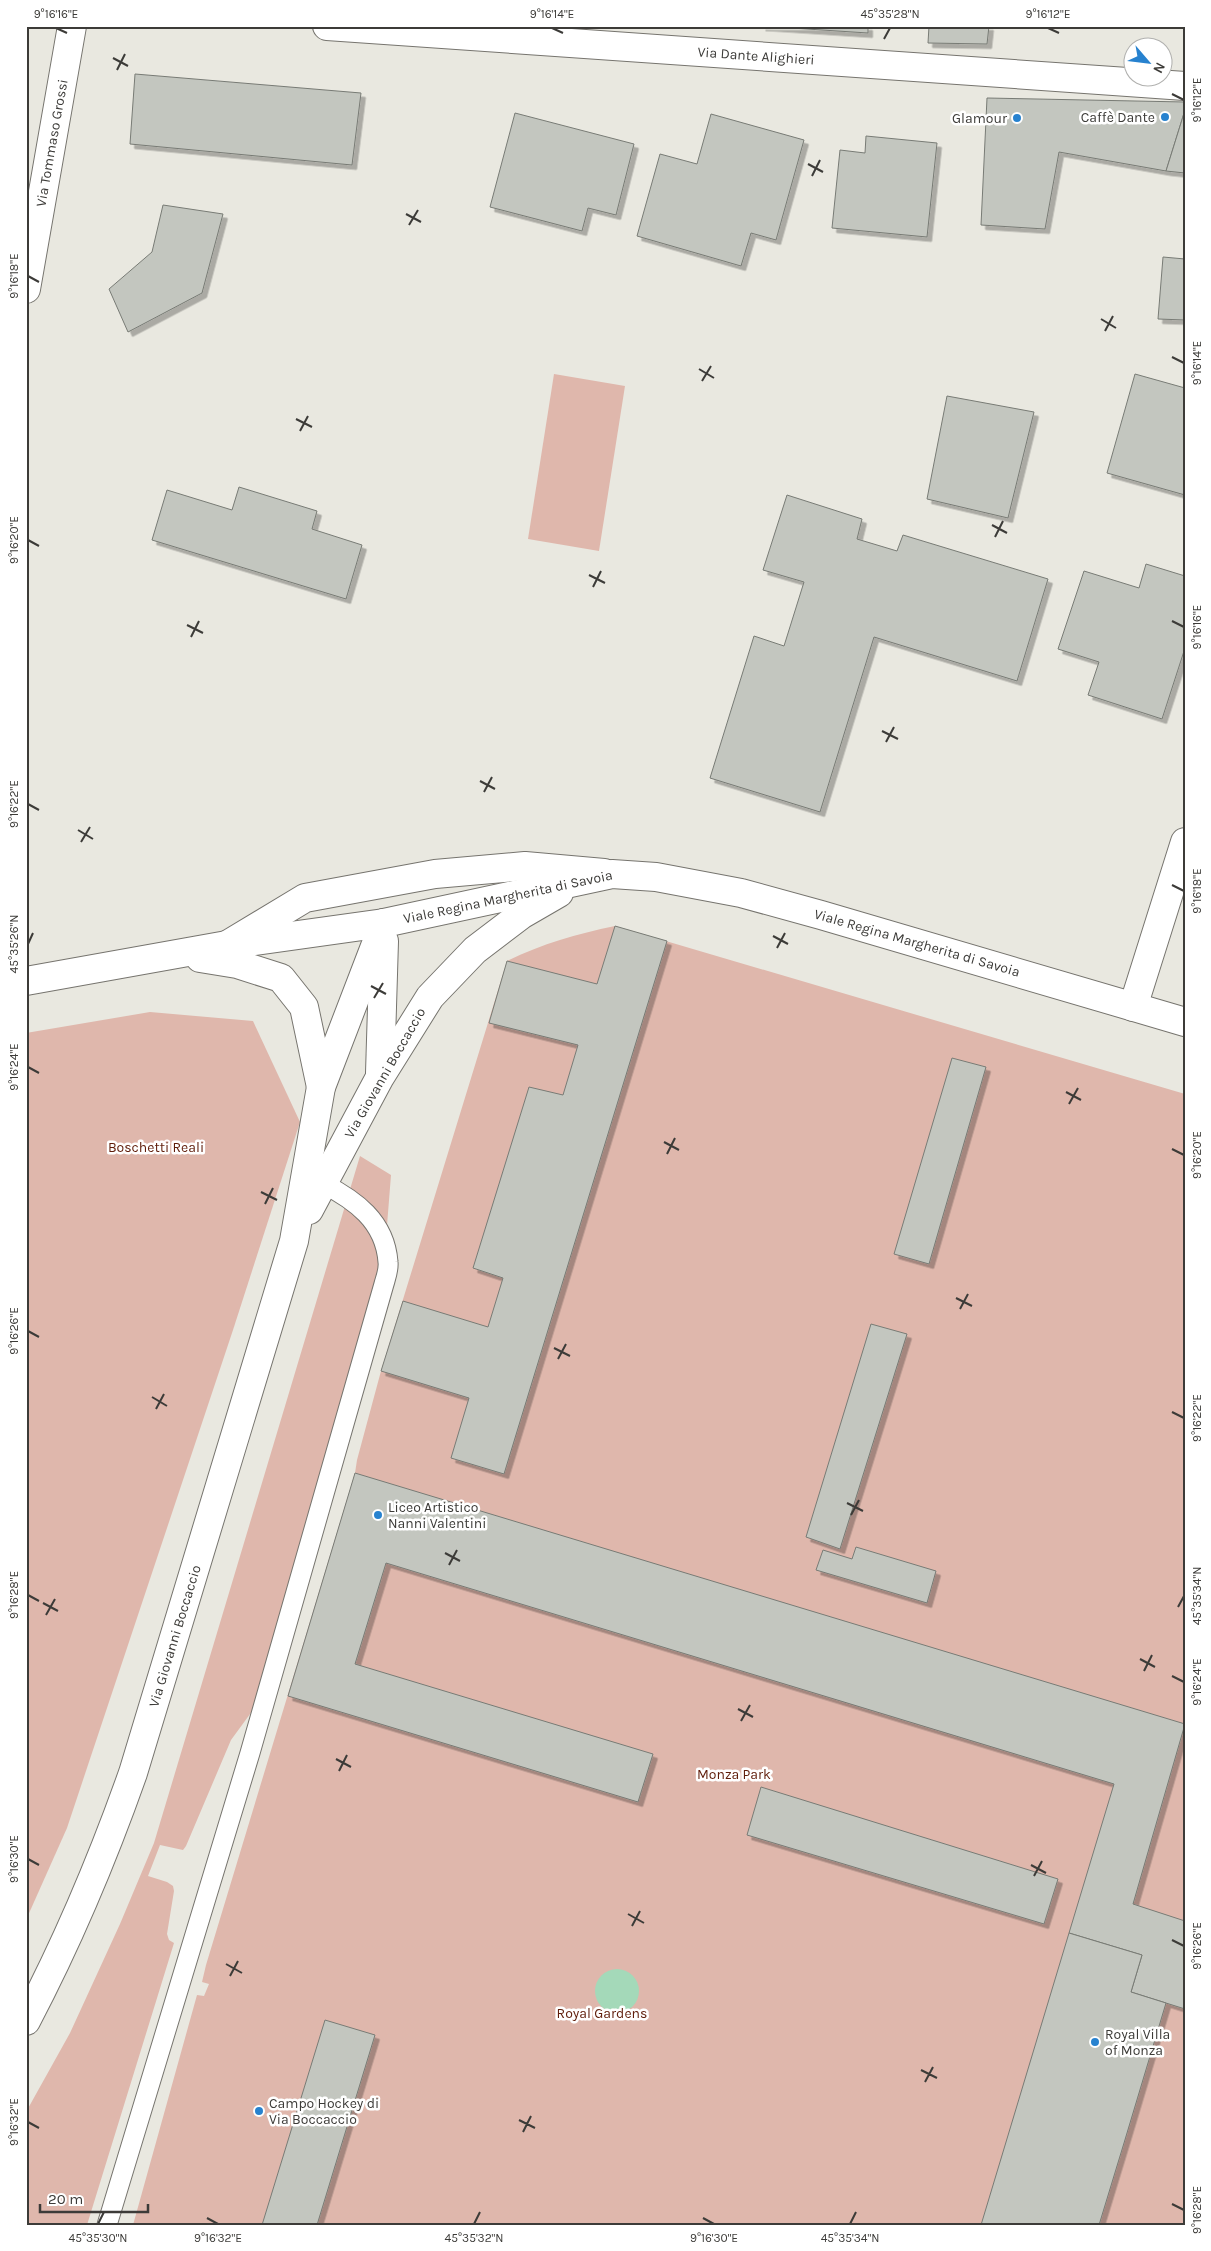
<svg xmlns="http://www.w3.org/2000/svg" width="1211" height="2251" font-family="Karla,sans-serif">
	<defs>
		<filter id="shadow"><feDropShadow dx="4.5" dy="4.5" stdDeviation="0" flood-color="#0004"/></filter>
	</defs>
	<rect width="100%" height="100%" fill="#e9e8e0"/>
	<g fill="#dfb7ac">
		<path d="M 554,374 L 625,386 L 599,551 L 528,539 Z"/>
		<path d="M 615,926 L 1185,1094 L 1185,2225 L 133,2225 L 197,1995 L 204,1996 L 209,1984 L 202,1982 L 206,1965 L 355,1473 L 357,1460 L 381,1371 L 507,961 C 542,944 576,934 615,926 Z"/>
		<path d="M 150,1012 L 253,1021 L 300,1122 L 233,1330 L 67,1828 L 26,1920 L 26,1033 Z"/>
		<path d="M 360,1156 L 391,1175 L 383,1276 L 253,1710 L 231,1740 L 186,1846 L 183,1850 L 160,1845 L 148,1876 L 167,1882 L 173,1886 L 174,1891 L 167,1934 L 169,1940 L 174,1943 L 87,2225 L 26,2225 L 26,2112 L 70,2033 L 120,1924 L 154,1843 Z"/>
	</g>
	<circle fill="#a4d9b9" cx="617" cy="1991" r="22"/>
	<g fill="#c3c6bf" stroke="#787b75" filter="url(#shadow)">
		<path d="M 761,26 L 868,26 L 868,33 Z"/>
		<path d="M 929,26 L 989,26 L 987,44 L 928,43 Z"/>
		<path d="M 135,74 L 361,93 L 352,165 L 130,144 Z"/>
		<path d="M 987,98 L 1185,102 L 1185,110 L 1166,171 L 1059,152 L 1045,229 L 981,225 Z"/>
		<path d="M 1185,110 L 1185,173 L 1166,171 Z"/>
		<path d="M 515,113 L 634,144 L 616,215 L 588,208 L 582,231 L 490,207 Z"/>
		<path d="M 711,114 L 804,140 L 776,240 L 751,233 L 741,266 L 637,236 L 660,154 L 697,164 Z"/>
		<path d="M 866,136 L 937,143 L 927,237 L 832,228 L 840,150 L 865,153 Z"/>
		<path d="M 163,205 L 223,214 L 202,293 L 128,332 L 109,289 L 152,252 Z"/>
		<path d="M 1163,257 L 1185,259 L 1185,320 L 1158,319 Z"/>
		<path d="M 1135,374 L 1185,388 L 1185,495 L 1107,473 Z"/>
		<path d="M 947,396 L 1034,412 L 1008,518 L 927,499 Z"/>
		<path d="M 239,487 L 317,511 L 312,529 L 362,545 L 346,599 L 152,540 L 167,490 L 232,510 Z"/>
		<path d="M 787,495 L 862,519 L 857,539 L 897,551 L 903,535 L 1048,579 L 1017,681 L 874,637 L 820,812 L 710,778 L 754,636 L 784,646 L 804,582 L 763,570 Z"/>
		<path d="M 1146,564 L 1185,576 L 1185,648 L 1162,719 L 1088,695 L 1099,662 L 1058,649 L 1084,571 L 1139,588 Z"/>
		<path d="M 615,926 L 667,941 L 504,1474 L 451,1458 L 469,1398 L 381,1371 L 403,1301 L 488,1327 L 503,1278 L 473,1268 L 529,1087 L 563,1095 L 578,1045 L 489,1023 L 507,961 L 597,984 Z"/>
		<path d="M 952,1058 L 986,1067 L 929,1264 L 894,1254 Z"/>
		<path d="M 871,1324 L 907,1334 L 840,1549 L 806,1537 Z"/>
		<path d="M 355,1473 L 1185,1724 L 1133,1904 L 1185,1921 L 1185,2009 L 1131,1992 L 1142,1955 L 1069,1933 L 1114,1784 L 386,1563 L 355,1664 L 653,1754 L 638,1802 L 288,1696 Z"/>
		<path d="M 856,1547 L 936,1571 L 927,1603 L 816,1570 L 823,1550 L 852,1559 Z"/>
		<path d="M 761,1787 L 1058,1879 L 1044,1924 L 747,1835 Z"/>
		<path d="M 1069,1933 L 1142,1955 L 1131,1992 L 1166,2003 L 1124,2143 L 1099,2225 L 981,2225 Z"/>
		<path d="M 325,2020 L 375,2035 L 317,2225 L 262,2225 Z"/>
	</g>
	<g fill="none" stroke-linecap="round" stroke-linejoin="round">
		<g stroke="#76746e" stroke-width="21">
			<path id="service" d="M 107,2225 L 250,1753 L 384,1284 C 386,1277 389,1269 388,1262 C 385,1221 355,1200 322,1183"/>
		</g>
		<g stroke="#76746e" stroke-width="30">
			<g id="minor">
				<path d="M 327,26 L 1185,86"/>
				<path d="M 26,289 L 72,26"/>
				<path d="M 1133,1007 L 1185,842"/>
			</g>
		</g>
		<g stroke="#76746e" stroke-width="30">
			<g id="tertiary">
				<path d="M 227,945 L 305,898 L 435,874 L 525,866 L 604,873"/>
				<path d="M 200,958 L 237,964 L 281,978 L 304,1007 L 321,1087"/>
				<path d="M 26,981 L 227,945 L 384,923"/>
			</g>
		</g>
		<g stroke="#76746e" stroke-width="30">
			<g id="secondary">
				<path d="M 384,923 L 612,874 L 656,877 L 741,893 L 821,915 L 1185,1022"/>
				<path d="M 380,1073 L 384,941"/>
				<path d="M 309,1210 L 380,1077 L 430,997 L 475,950 L 521,915 L 559,893"/>
				<path d="M 26,2021 C 68,1941 103,1858 133,1773 L 294,1241 L 321,1087 L 384,923"/>
			</g>
		</g>
		<use href="#service" stroke="#fff" stroke-width="19"/>
		<use href="#minor" stroke="#fff" stroke-width="28"/>
		<use href="#tertiary" stroke="#fff" stroke-width="28"/>
		<use href="#secondary" stroke="#fff" stroke-width="28"/>
	</g>
	<path fill="none" stroke="#3c3b38" stroke-width="2" d="M 56,28 L 67,33M 552,28 L 563,33M 1048,28 L 1059,33M 884,39 L 890,28M 113,58 L 128,66M 117,70 L 125,54M 1172,94 L 1184,100M 808,164 L 823,172M 812,176 L 820,160M 406,214 L 421,222M 409,225 L 418,210M 28,276 L 39,282M 1101,319 L 1116,328M 1105,331 L 1113,316M 1172,357 L 1184,363M 699,369 L 714,378M 702,381 L 711,366M 296,419 L 312,427M 300,431 L 308,416M 992,525 L 1007,533M 995,537 L 1003,521M 28,540 L 39,546M 589,575 L 605,583M 593,587 L 601,571M 1172,621 L 1184,627M 187,625 L 203,633M 191,637 L 199,621M 882,731 L 898,739M 886,742 L 894,727M 480,781 L 495,789M 484,792 L 492,777M 28,804 L 39,810M 78,830 L 93,839M 81,842 L 90,827M 1172,885 L 1184,891M 773,936 L 788,944M 28,944 L 33,933M 777,948 L 785,933M 371,986 L 386,994M 374,998 L 383,983M 28,1067 L 39,1073M 1066,1092 L 1081,1100M 1069,1104 L 1078,1088M 664,1142 L 679,1150M 1172,1149 L 1184,1155M 667,1154 L 675,1138M 261,1192 L 277,1200M 265,1204 L 273,1188M 956,1298 L 972,1306M 960,1309 L 968,1294M 28,1331 L 39,1337M 554,1348 L 570,1356M 558,1359 L 566,1344M 152,1397 L 167,1406M 156,1409 L 164,1394M 1172,1412 L 1184,1418M 847,1503 L 863,1511M 851,1515 L 859,1500M 445,1553 L 460,1561M 449,1565 L 457,1550M 28,1595 L 39,1601M 43,1603 L 58,1611M 1178,1607 L 1184,1596M 46,1615 L 55,1599M 1140,1659 L 1155,1667M 1144,1671 L 1152,1655M 1172,1676 L 1184,1682M 738,1709 L 753,1717M 741,1721 L 750,1705M 336,1759 L 351,1767M 339,1771 L 347,1755M 28,1859 L 39,1865M 1031,1865 L 1046,1873M 1034,1876 L 1042,1861M 628,1914 L 644,1923M 632,1926 L 640,1911M 1172,1940 L 1184,1946M 226,1964 L 242,1973M 230,1976 L 238,1961M 921,2070 L 937,2078M 925,2082 L 933,2067M 519,2120 L 535,2128M 28,2122 L 39,2128M 523,2132 L 531,2116M 1172,2204 L 1184,2210M 207,2218 L 218,2224M 703,2218 L 714,2224M 98,2224 L 104,2212M 474,2224 L 480,2212M 850,2224 L 856,2212"/>
	<g fill="#2782cf" stroke="#fff" stroke-width="2">
		<circle cx="1165" cy="117" r="5"/>
		<circle cx="1017" cy="118" r="5"/>
		<circle cx="378" cy="1515" r="5"/>
		<circle cx="1095" cy="2042" r="5"/>
		<circle cx="259" cy="2111" r="5"/>
	</g>
	<g text-anchor="middle" dominant-baseline="central" stroke-width="5" stroke-linejoin="round" paint-order="stroke">
		<g font-size="14" fill="#3c3b38" stroke="#fff">
			<text transform="translate(756 56) rotate(4)">Via Dante Alighieri</text>
			<text transform="translate(52 143) rotate(-80)">Via Tommaso Grossi</text>
			<text transform="translate(508 897) rotate(-12)">Viale Regina Margherita di Savoia</text>
			<text transform="translate(917 943) rotate(16)">Viale Regina Margherita di Savoia</text>
			<text transform="translate(385 1073) rotate(-60)">Via Giovanni Boccaccio</text>
			<text transform="translate(175 1636) rotate(-73)">Via Giovanni Boccaccio</text>
		</g>
		<g font-size="14" fill="#3c3b38" stroke="#fff" text-anchor="start">
			<text x="1155" y="117" text-anchor="end">Caffè Dante</text>
			<text x="1007" y="118" text-anchor="end">Glamour</text>
			<text x="388" y="1507">Liceo Artistico<tspan x="388" dy="16">Nanni Valentini</tspan></text>
			<text x="1105" y="2034">Royal Villa<tspan x="1105" dy="16">of Monza</tspan></text>
			<text x="269" y="2103">Campo Hockey di<tspan x="269" dy="16">Via Boccaccio</tspan></text>
		</g>
		<g font-size="14" fill="#5f1c09" stroke="#fff">
			<text x="156" y="1147">Boschetti Reali</text>
			<text x="734" y="1774">Monza Park</text>
			<text x="602" y="2013">Royal Gardens</text>
		</g>
	</g>
	<rect width="1211" height="2251" fill="none" stroke="#ffffff" stroke-width="55"/>
	<g transform="translate(1148 62) rotate(118)"><circle r="24" fill="#ffffff" stroke="#b1b1af"/>
	<path d="M0-4L9 19L0 12L-9 19Z" fill="#2782cf"/>
	<text y="-8" font-size="14" font-weight="bold" text-anchor="middle" fill="#3c3b38">N</text>
	</g>
	<path d="M40 2204v8h108v-8" fill="none" stroke="#3c3b38" stroke-width="2.5"/>
	<text x="48" y="2204" font-size="15" fill="#3c3b38" stroke="#ffffff" stroke-width="4" paint-order="stroke">20 m</text>
	<rect x="28" y="28" width="1156" height="2196" fill="none" stroke="#3c3b38" stroke-width="2"/>
	<g font-size="12" text-anchor="middle" fill="#3c3b38">
		<text x="56" y="18">9°16'16"E</text>
		<text x="552" y="18">9°16'14"E</text>
		<text x="890" y="18">45°35'28"N</text>
		<text x="1048" y="18">9°16'12"E</text>
		<text transform="translate(1197 100) rotate(-90)" y="4">9°16'12"E</text>
		<text transform="translate(14 276) rotate(-90)" y="4">9°16'18"E</text>
		<text transform="translate(1197 363) rotate(-90)" y="4">9°16'14"E</text>
		<text transform="translate(14 540) rotate(-90)" y="4">9°16'20"E</text>
		<text transform="translate(1197 627) rotate(-90)" y="4">9°16'16"E</text>
		<text transform="translate(14 804) rotate(-90)" y="4">9°16'22"E</text>
		<text transform="translate(1197 891) rotate(-90)" y="4">9°16'18"E</text>
		<text transform="translate(14 944) rotate(-90)" y="4">45°35'26"N</text>
		<text transform="translate(14 1067) rotate(-90)" y="4">9°16'24"E</text>
		<text transform="translate(1197 1155) rotate(-90)" y="4">9°16'20"E</text>
		<text transform="translate(14 1331) rotate(-90)" y="4">9°16'26"E</text>
		<text transform="translate(1197 1418) rotate(-90)" y="4">9°16'22"E</text>
		<text transform="translate(14 1595) rotate(-90)" y="4">9°16'28"E</text>
		<text transform="translate(1197 1596) rotate(-90)" y="4">45°35'34"N</text>
		<text transform="translate(1197 1682) rotate(-90)" y="4">9°16'24"E</text>
		<text transform="translate(14 1859) rotate(-90)" y="4">9°16'30"E</text>
		<text transform="translate(1197 1946) rotate(-90)" y="4">9°16'26"E</text>
		<text transform="translate(14 2122) rotate(-90)" y="4">9°16'32"E</text>
		<text transform="translate(1197 2210) rotate(-90)" y="4">9°16'28"E</text>
		<text x="98" y="2242">45°35'30"N</text>
		<text x="218" y="2242">9°16'32"E</text>
		<text x="474" y="2242">45°35'32"N</text>
		<text x="714" y="2242">9°16'30"E</text>
		<text x="850" y="2242">45°35'34"N</text>
	</g>
</svg>
